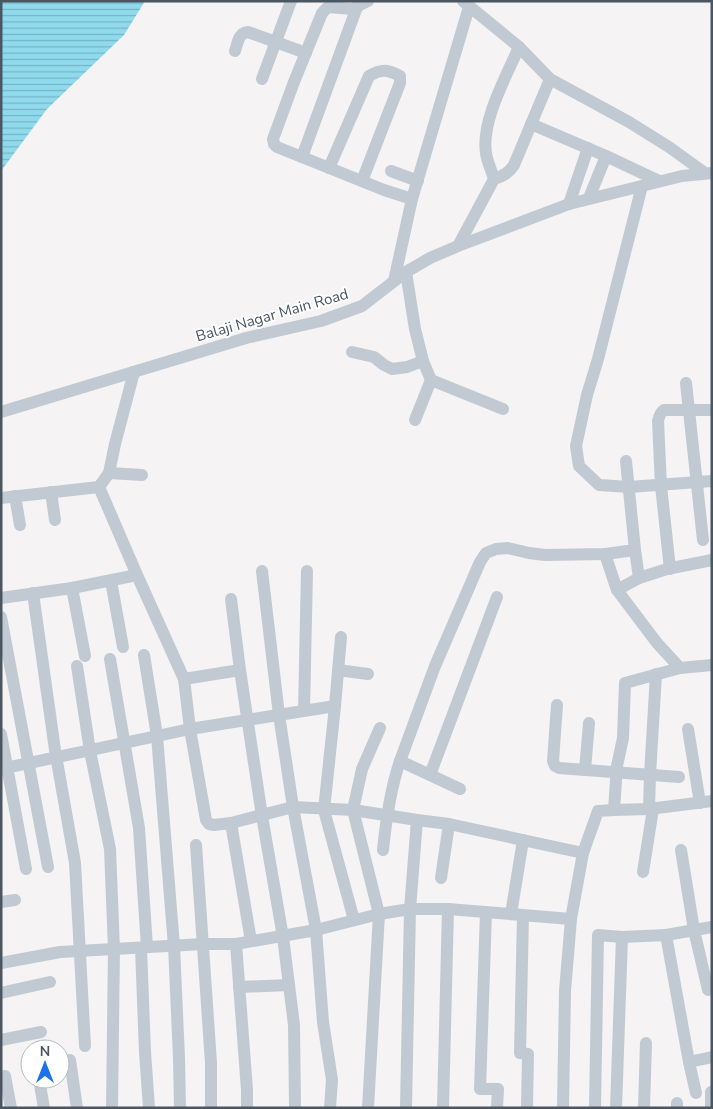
<svg xmlns="http://www.w3.org/2000/svg" width="713" height="1109" font-family="'Nunito Sans',sans-serif">
	<defs>
		<pattern id="water-rules" width="6" height="5" patternUnits="userSpaceOnUse" patternTransform="scale(1.25)"><rect width="6" height="5" fill="#90daee"/><path d="M0 2.5h6" fill="none" stroke="#78b4c4"/></pattern>
	</defs>
	<rect width="100%" height="100%" fill="#f5f3f3"/>
	<path fill="url(#water-rules)" d="M 1,1 L 145,1 L 124,35 L 47,109 L 1,171 Z"/>
	<g fill="none" stroke-linecap="round" stroke-linejoin="round">
		<g stroke="#c1cad2" stroke-width="12">
			<path d="M 368,1 L 352,9 L 328,7 L 322,13 L 294,82 L 273,139 L 274,144 L 277,147 L 384,190 L 412,199"/>
			<path d="M 463,1 L 519,47 L 550,79 L 629,122 L 669,147 L 705,173"/>
			<path d="M 235,51 C 238,43 238,33 248,32 L 306,53"/>
			<path d="M 262,79 L 291,1"/>
			<path d="M 531,124 L 606,156 L 659,181"/>
			<path d="M 302,157 L 357,7"/>
			<path d="M 329,168 L 369,76 C 381,69 387,69 400,76 L 400,83 L 362,181"/>
			<path d="M 391,171 L 418,181"/>
			<path d="M 494,179 C 492,171 487,162 486,153 C 481,121 506,77 519,47"/>
			<path d="M 642,186 L 598,359 L 587,395 L 576,446 L 579,466 L 599,485 L 629,487 L 712,481"/>
			<path d="M 589,198 L 606,156"/>
			<path d="M 569,204 L 588,148"/>
			<path d="M 458,246 L 494,179 C 503,176 509,173 514,165 L 550,79"/>
			<path d="M 406,272 L 415,329 L 423,361 L 431,380 L 503,409"/>
			<path d="M 394,281 L 412,199 L 469,7"/>
			<path d="M 352,352 L 374,357 L 384,365 L 392,369 L 407,367 L 423,361"/>
			<path d="M 686,383 L 703,540"/>
			<path d="M 1,412 L 246,338 L 321,321 L 362,306 L 406,272 L 430,258 L 458,246 L 569,204 L 682,176 L 712,173"/>
			<path d="M 415,420 L 431,380"/>
			<path d="M 109,473 L 142,475"/>
			<path d="M 99,487 L 109,473 L 115,444 L 134,372"/>
			<path d="M 51,492 L 55,520"/>
			<path d="M 15,496 L 20,525"/>
			<path d="M 1,498 L 99,487 L 137,575 L 184,679 L 190,729 L 206,820 L 209,824 L 214,825 L 231,823 L 293,807 L 353,810 L 417,820 L 449,824 L 583,853 L 598,811 L 614,810 L 649,809 L 712,801"/>
			<path d="M 635,550 L 639,578"/>
			<path d="M 605,554 L 617,590 L 657,643 L 680,668"/>
			<path d="M 670,569 L 661,486 L 658,421 C 659,416 660,413 664,410 L 712,410"/>
			<path d="M 262,571 L 279,715 L 293,807 L 316,930 L 323,1022 L 332,1080 L 330,1108"/>
			<path d="M 111,581 L 123,647"/>
			<path d="M 72,588 L 85,656"/>
			<path d="M 617,590 L 639,578 L 667,569 L 712,560"/>
			<path d="M 33,593 L 55,750 L 75,863 L 85,1046"/>
			<path d="M 1,598 L 72,588 L 137,575"/>
			<path d="M 231,599 L 240,670"/>
			<path d="M 1,617 L 48,867"/>
			<path d="M 341,637 L 335,706 L 324,810 L 354,920"/>
			<path d="M 144,655 L 157,736 L 174,946 L 179,1058 L 180,1108"/>
			<path d="M 110,659 L 139,828 L 147,947"/>
			<path d="M 77,666 L 90,751 L 110,849 L 114,949 L 112,1108"/>
			<path d="M 338,670 L 368,674"/>
			<path d="M 184,679 L 240,670 L 262,816 L 283,937 L 294,1025 L 295,1108"/>
			<path d="M 557,705 L 553,761 L 555,766 L 559,768 L 679,777"/>
			<path d="M 304,711 L 307,571"/>
			<path d="M 688,729 L 700,803"/>
			<path d="M 1,734 L 26,869"/>
			<path d="M 400,761 L 460,789"/>
			<path d="M 1,769 L 190,729 L 335,706"/>
			<path d="M 585,770 L 589,723"/>
			<path d="M 430,775 L 497,597"/>
			<path d="M 649,809 L 650,775 L 656,674"/>
			<path d="M 614,810 L 617,766 L 623,738 L 625,683 L 680,668 L 712,665"/>
			<path d="M 231,823 L 251,941"/>
			<path d="M 196,845 L 211,1063 L 211,1108"/>
			<path d="M 383,850 C 386,820 390,790 400,761 L 435,666 L 480,562 L 486,553 L 496,549 L 508,548 L 529,553 L 545,555 L 605,554 L 635,550 L 626,461"/>
			<path d="M 681,850 L 694,930 L 708,990"/>
			<path d="M 643,872 L 653,809"/>
			<path d="M 441,878 L 449,824"/>
			<path d="M 1,902 L 15,900"/>
			<path d="M 486,912 L 480,1089 L 498,1089 L 497,1108"/>
			<path d="M 511,914 L 523,840"/>
			<path d="M 523,915 L 520,1053 L 528,1054 L 527,1108"/>
			<path d="M 712,927 L 666,935 L 689,1062 L 712,1057"/>
			<path d="M 236,944 L 247,1090 L 247,1108"/>
			<path d="M 141,948 L 145,1052 L 149,1108"/>
			<path d="M 1,963 L 60,952 L 203,944 L 236,944 L 316,930 L 379,914 L 410,909 L 417,820"/>
			<path d="M 239,987 L 289,985"/>
			<path d="M 1,993 L 50,982"/>
			<path d="M 1,1040 L 41,1032"/>
			<path d="M 70,1060 L 77,1108"/>
			<path d="M 689,1062 L 696,1093"/>
			<path d="M 5,1076 L 11,1108"/>
			<path d="M 39,1079 L 44,1108"/>
			<path d="M 711,1092 L 711,1108"/>
			<path d="M 368,1108 L 379,914 L 353,810 L 362,769 L 380,728"/>
			<path d="M 406,1108 L 410,909 L 448,909 L 571,919 L 583,853"/>
			<path d="M 443,1108 L 448,909"/>
			<path d="M 563,1108 L 565,991 L 571,919"/>
			<path d="M 595,1108 L 598,935 L 622,937 L 666,935"/>
			<path d="M 616,1108 L 622,937"/>
			<path d="M 644,1108 L 646,1043"/>
			<path d="M 677,1108 L 677,1103"/>
		</g>
	</g>
	<g text-anchor="middle" dominant-baseline="central" stroke-width="4" stroke-linejoin="round" paint-order="stroke">
		<g font-size="15" fill="#4a5661" stroke="#fff">
			<text transform="translate(272 315) rotate(-16)">Balaji Nagar Main Road</text>
		</g>
	</g>
	<rect width="713" height="1109" fill="none" stroke="#4a5661" stroke-width="5"/>
	<g transform="translate(45 1064)"><circle r="24" fill="#ffffff" stroke="#b7bbc0"/>
	<path d="M0-4L9 19L0 12L-9 19Z" fill="#1a73e8"/>
	<text y="-8" font-size="14" font-weight="bold" text-anchor="middle" fill="#4a5661">N</text>
	</g>
</svg>
